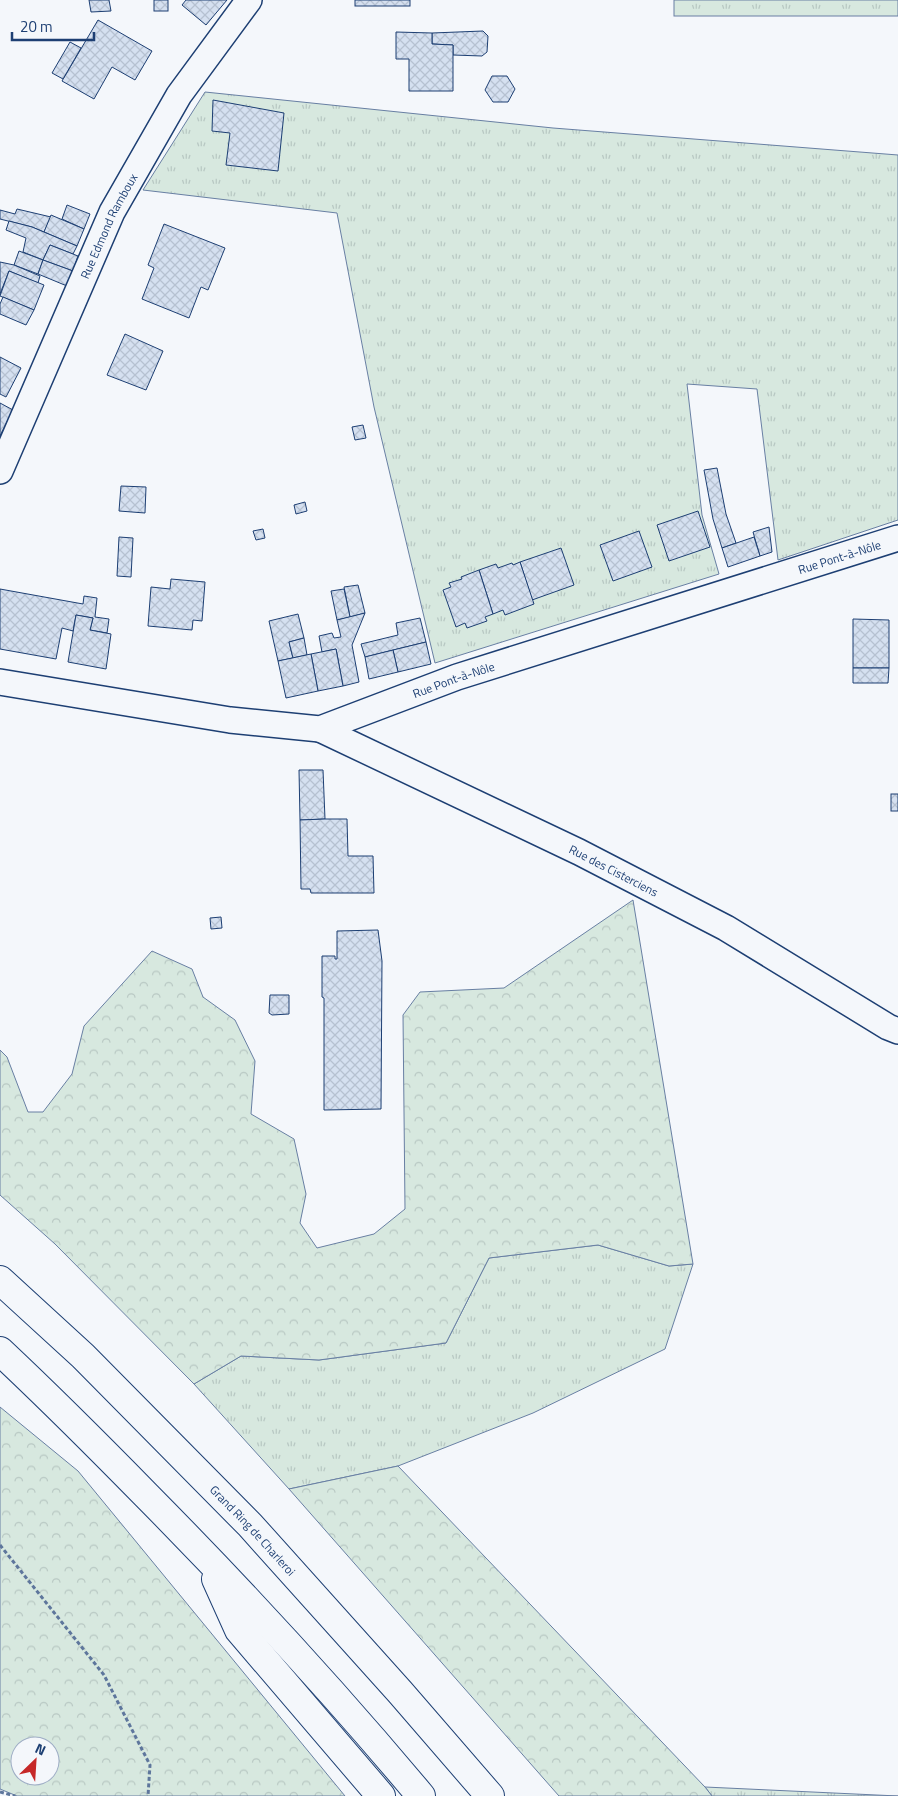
<svg xmlns="http://www.w3.org/2000/svg" width="898" height="1796" font-family="'Titillium Web',sans-serif">
	<defs>
		<pattern id="grass-tufts" width="24" height="20" patternUnits="userSpaceOnUse" patternTransform="scale(1.25)"><rect width="24" height="20" fill="#d7e8df"/><path d="M3 7l-1-3M5 7V3M7 7l1-3M15 17l-1-3M17 17v-4M19 17l1-3" fill="none" stroke="#b8c8c3"/></pattern>
		<pattern id="forest-crowns" width="20" height="18" patternUnits="userSpaceOnUse" patternTransform="scale(1.25)"><rect width="20" height="18" fill="#d7e8df"/><path d="M2 6a3 3 0 1 1 6 0M12 15a3 3 0 1 1 6 0" fill="none" stroke="#b8c8c3"/></pattern>
		<pattern id="building-cross-hatch" width="8" height="8" patternUnits="userSpaceOnUse" patternTransform="scale(1.25)"><rect width="8" height="8" fill="#d5e0f0"/><path d="M0 0l8 8M0 8l8-8" fill="none" stroke="#b6c1d1"/></pattern>
	</defs>
	<rect width="100%" height="100%" fill="#f4f7fb"/>
	<g fill="url(#grass-tufts)" stroke="#687fa3">
		<rect x="674" y="0" width="224" height="16"/>
		<path d="M 205,92 L 553,128 L 898,155 L 898,520 L 778,560 L 757,389 L 687,384 L 702,515 L 719,574 L 435,663 L 374,407 L 337,213 L 143,190 Z"/>
		<path d="M 598,1245 L 669,1266 L 693,1264 L 665,1349 L 533,1413 L 398,1466 L 289,1489 L 194,1384 L 241,1356 L 319,1360 L 446,1343 L 489,1258 Z"/>
		<path d="M 705,1787 L 898,1796 L 712,1796 Z"/>
	</g>
	<g fill="url(#forest-crowns)" stroke="#687fa3" fill-rule="evenodd">
		<path d="M 633,900 L 693,1264 L 669,1266 L 598,1245 L 489,1258 L 446,1343 L 319,1360 L 241,1356 L 194,1384 L 55,1244 L 0,1195 L 0,1050 L 7,1057 L 28,1112 L 43,1112 L 72,1074 L 84,1026 L 152,951 L 192,969 L 203,997 L 235,1020 L 255,1061 L 251,1114 L 294,1139 L 306,1194 L 300,1223 L 317,1248 L 374,1234 L 405,1209 L 403,1015 L 420,992 L 504,988 Z"/>
		<path d="M 0,1407 L 78,1471 L 345,1796 L 17,1796 L 0,1789 ZM 20,1746 L 50,1746 L 50,1776 L 20,1776 Z"/>
		<path d="M 398,1466 L 705,1787 L 712,1796 L 559,1796 L 289,1489 Z"/>
	</g>
	<g fill="url(#building-cross-hatch)" stroke="#1d3f73">
		<path d="M 89,0 L 109,0 L 111,11 L 91,12 Z"/>
		<rect x="154" y="0" width="14" height="11"/>
		<path d="M 186,0 L 227,0 L 206,25 L 182,5 Z"/>
		<rect x="355" y="0" width="55" height="6"/>
		<path d="M 98,20 L 152,51 L 135,80 L 112,67 L 94,99 L 62,81 Z"/>
		<path d="M 483,31 L 488,36 L 487,52 L 482,56 L 453,55 L 453,45 L 432,44 L 432,33 Z"/>
		<path d="M 396,32 L 432,33 L 432,44 L 453,45 L 453,91 L 409,91 L 409,59 L 396,59 Z"/>
		<path d="M 70,42 L 81,48 L 63,79 L 52,73 Z"/>
		<path d="M 492,76 L 507,76 L 515,89 L 508,102 L 493,102 L 485,90 Z"/>
		<path d="M 213,100 L 284,113 L 278,171 L 226,165 L 230,133 L 212,131 Z"/>
		<path d="M 67,205 L 90,214 L 84,229 L 62,219 Z"/>
		<path d="M 17,209 L 51,217 L 44,232 L 32,227 L 0,219 L 0,210 L 15,214 Z"/>
		<path d="M 51,215 L 84,229 L 77,246 L 44,232 Z"/>
		<path d="M 9,221 L 32,227 L 77,246 L 73,254 L 50,245 L 43,260 L 23,252 L 26,238 L 6,230 Z"/>
		<path d="M 164,224 L 225,248 L 208,290 L 201,287 L 189,318 L 142,299 L 154,268 L 148,265 Z"/>
		<path d="M 50,245 L 78,256 L 73,271 L 43,260 Z"/>
		<path d="M 19,251 L 43,260 L 38,274 L 14,265 Z"/>
		<path d="M 43,260 L 73,271 L 67,286 L 38,274 Z"/>
		<path d="M 0,262 L 14,265 L 40,276 L 38,283 L 9,271 L 0,294 Z"/>
		<path d="M 9,271 L 44,285 L 34,310 L 0,296 Z"/>
		<path d="M 3,297 L 34,310 L 26,325 L 0,314 L 0,304 Z"/>
		<path d="M 125,334 L 163,351 L 146,390 L 107,375 Z"/>
		<path d="M 0,357 L 21,368 L 6,397 L 0,394 Z"/>
		<path d="M 0,403 L 13,410 L 0,436 Z"/>
		<path d="M 363,425 L 366,438 L 355,440 L 352,427 Z"/>
		<path d="M 717,468 L 726,514 L 736,543 L 722,548 L 713,519 L 704,470 Z"/>
		<path d="M 121,486 L 146,487 L 145,513 L 119,511 Z"/>
		<path d="M 305,502 L 307,511 L 296,514 L 294,505 Z"/>
		<path d="M 698,511 L 710,547 L 669,561 L 657,525 Z"/>
		<path d="M 769,527 L 772,552 L 760,556 L 753,532 Z"/>
		<path d="M 263,529 L 265,538 L 256,540 L 253,531 Z"/>
		<path d="M 639,531 L 652,567 L 613,581 L 600,545 Z"/>
		<path d="M 119,537 L 133,538 L 131,577 L 117,576 Z"/>
		<path d="M 754,537 L 760,556 L 728,567 L 722,548 Z"/>
		<path d="M 561,548 L 574,585 L 532,600 L 520,562 Z"/>
		<path d="M 520,562 L 534,604 L 505,615 L 503,610 L 493,614 L 479,570 L 496,564 L 498,568 L 512,563 L 513,565 Z"/>
		<path d="M 479,570 L 493,614 L 485,617 L 487,621 L 467,628 L 465,623 L 456,627 L 443,590 L 451,587 L 449,583 L 462,579 L 461,577 Z"/>
		<path d="M 171,579 L 205,582 L 202,621 L 193,620 L 192,630 L 148,626 L 151,587 L 170,589 Z"/>
		<path d="M 358,585 L 365,613 L 350,617 L 344,587 Z"/>
		<path d="M 0,589 L 83,604 L 84,596 L 97,598 L 95,617 L 109,619 L 107,633 L 90,630 L 93,618 L 76,615 L 73,631 L 62,628 L 56,659 L 0,649 Z"/>
		<path d="M 344,589 L 350,617 L 337,620 L 331,591 Z"/>
		<path d="M 365,613 L 352,645 L 359,682 L 343,686 L 336,649 L 322,652 L 319,636 L 332,633 L 334,638 L 341,637 L 337,620 Z"/>
		<path d="M 298,614 L 304,638 L 289,642 L 293,658 L 278,661 L 269,621 Z"/>
		<path d="M 76,615 L 93,618 L 90,630 L 111,634 L 106,669 L 68,662 Z"/>
		<path d="M 420,618 L 426,642 L 365,657 L 361,644 L 398,635 L 396,623 Z"/>
		<path d="M 853,619 L 889,620 L 889,668 L 853,668 Z"/>
		<path d="M 304,638 L 307,655 L 293,658 L 289,642 Z"/>
		<path d="M 426,642 L 431,664 L 398,672 L 393,650 Z"/>
		<path d="M 336,649 L 343,686 L 318,691 L 311,654 Z"/>
		<path d="M 393,650 L 398,672 L 369,679 L 365,657 Z"/>
		<path d="M 311,654 L 318,691 L 286,698 L 278,661 Z"/>
		<path d="M 853,668 L 889,668 L 888,683 L 853,683 Z"/>
		<path d="M 299,770 L 323,770 L 325,819 L 300,820 Z"/>
		<rect x="891" y="794" width="7" height="17"/>
		<path d="M 325,819 L 347,819 L 348,856 L 373,856 L 374,893 L 311,893 L 310,889 L 301,889 L 300,820 Z"/>
		<path d="M 221,917 L 222,928 L 211,929 L 210,918 Z"/>
		<path d="M 378,930 L 382,961 L 381,1109 L 324,1110 L 324,998 L 322,997 L 322,956 L 335,956 L 335,959 L 337,959 L 337,931 Z"/>
		<path d="M 270,995 L 289,995 L 289,1014 L 272,1015 L 269,1013 Z"/>
	</g>
	<g fill="none" stroke-linecap="round" stroke-linejoin="round">
		<g stroke="#1d3f73" stroke-width="28">
			<g id="street">
				<path id="s1" d="M 0,471 L 112,212 L 179,95 L 249,0"/>
				<path id="s2" d="M 0,682 L 230,720 L 320,729 L 457,677 L 898,538"/>
				<path id="s3" d="M 320,729 L 579,852 L 726,928 L 888,1027 L 898,1031"/>
			</g>
		</g>
		<g stroke="#1d3f73" stroke-width="30">
			<g id="highway">
				<path id="s4" d="M 0,1280 L 83,1356 L 250,1525 L 400,1692 L 490,1796"/>
				<path d="M 0,1351 C 50,1398 98,1446 146,1495 C 241,1591 334,1692 421,1796"/>
				<path d="M 216,1579 L 239,1630 L 381,1796"/>
			</g>
		</g>
		<g stroke="#5e769c" stroke-width="3" stroke-dasharray="4 2.5" stroke-linecap="butt">
			<path d="M 0,1545 L 104,1675 L 150,1765 L 148,1796"/>
			<path d="M 0,1792 L 15,1796"/>
		</g>
		<use href="#street" stroke="#f4f7fb" stroke-width="25"/>
		<use href="#highway" stroke="#f4f7fb" stroke-width="28"/>
	</g>
	<g text-anchor="middle" dominant-baseline="central" stroke-width="4" stroke-linejoin="round" paint-order="stroke">
		<g font-size="12" fill="#1d3f73" stroke="#f4f7fb">
			<text stroke="none"><textPath href="#s1" startOffset="268">Rue Edmond Ramboux</textPath></text>
			<text stroke="none"><textPath href="#s2" startOffset="871">Rue Pont-à-Nôle</textPath></text>
			<text stroke="none"><textPath href="#s2" startOffset="466">Rue Pont-à-Nôle</textPath></text>
			<text stroke="none"><textPath href="#s3" startOffset="326">Rue des Cisterciens</textPath></text>
			<text stroke="none"><textPath href="#s4" startOffset="356">Grand Ring de Charleroi</textPath></text>
		</g>
	</g>
	<g transform="translate(35 1761) rotate(25)"><circle r="24" fill="#f4f7fb" stroke="#9eadc5"/>
	<path d="M0-4L9 19L0 12L-9 19Z" fill="#c62828"/>
	<text y="-8" font-size="14" font-weight="bold" text-anchor="middle" fill="#1d3f73">N</text>
	</g>
	<path d="M12 32v8h82v-8" fill="none" stroke="#1d3f73" stroke-width="2.5"/>
	<text x="20" y="32" font-size="15" fill="#1d3f73" stroke="#f4f7fb" stroke-width="4" paint-order="stroke">20 m</text>
</svg>
